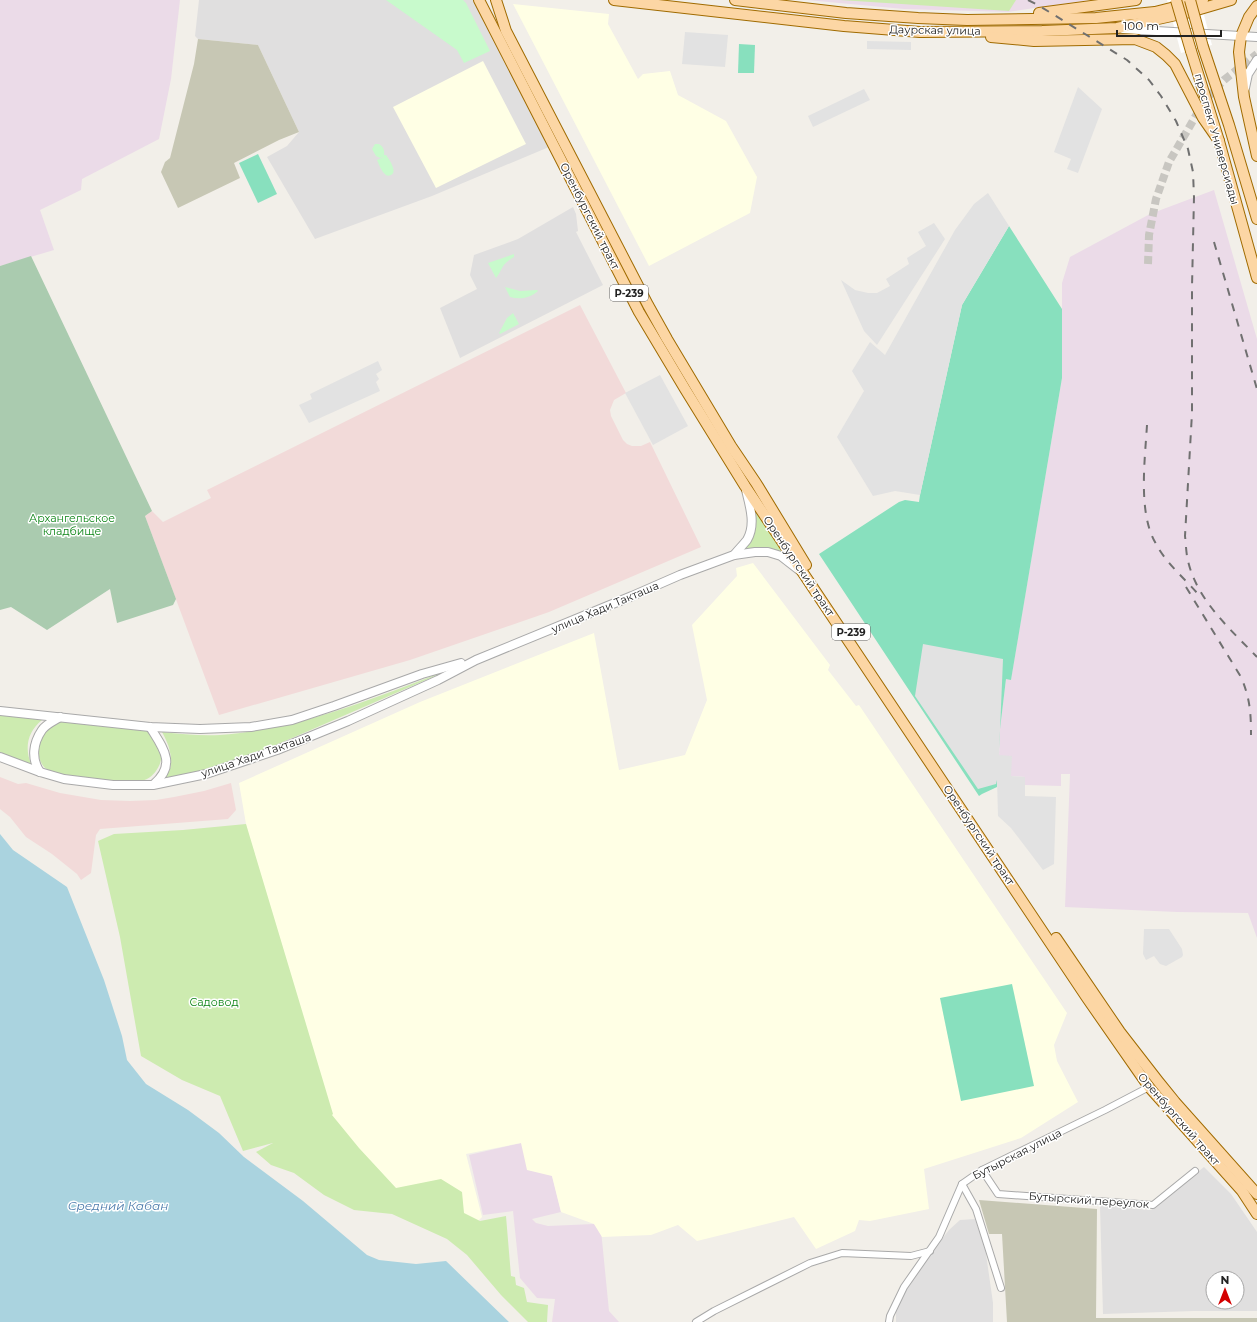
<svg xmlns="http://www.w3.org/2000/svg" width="1257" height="1322" font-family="Montserrat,sans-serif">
	<rect width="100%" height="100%" fill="#f2efe9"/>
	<g fill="#e0dfdf" fill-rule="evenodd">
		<path d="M 199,0 L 474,0 L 549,147 L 432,196 L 315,239 L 267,157 L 287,146 L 299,132 L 258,45 L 198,39 L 195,36 Z"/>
		<path d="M 573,207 L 576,214 L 578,231 L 576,232 L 603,285 L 460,358 L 440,308 L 477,289 L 470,275 L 474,255 L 518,239 Z"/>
		<path d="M 1204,1167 L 1231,1194 L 1257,1232 L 1257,1311 L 1194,1311 L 1103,1314 L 1100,1206 L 1151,1210 ZM 1213,1278 L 1237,1278 L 1237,1302 L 1213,1302 Z"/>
		<path d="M 975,1219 L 985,1247 L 993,1303 L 993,1322 L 896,1322 L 896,1312 L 906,1285 L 949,1230 L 960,1220 Z"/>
	</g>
	<g fill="#f2dad9">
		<path d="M 580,305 L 626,393 L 614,400 L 610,410 L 611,416 L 623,440 L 627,444 L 632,446 L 641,446 L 650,442 L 701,547 L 549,612 L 410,660 L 219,715 L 145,516 L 152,511 L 163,522 L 211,498 L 207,490 Z"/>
		<path d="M 0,777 L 18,784 L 26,783 L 60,793 L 101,800 L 130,801 L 156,800 L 174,797 L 204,791 L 231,783 L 236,810 L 228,819 L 100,829 L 96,835 L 91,873 L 81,880 L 77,874 L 52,854 L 26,837 L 10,817 L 0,809 Z"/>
	</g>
	<g fill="#ebdbe8">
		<path d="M 0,0 L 180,0 L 171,79 L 159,139 L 82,179 L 81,190 L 40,210 L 54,250 L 0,266 Z"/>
		<path d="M 807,0 L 1089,0 L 1008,12 L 904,9 Z"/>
		<path d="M 1214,190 L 1257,339 L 1257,938 L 1248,913 L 1177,912 L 1065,907 L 1070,774 L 1061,774 L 1061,786 L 1025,785 L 1025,777 L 1011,776 L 999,755 L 1000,729 L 1006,679 L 1011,679 L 1062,378 L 1062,283 L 1070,257 L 1150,214 Z"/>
		<path d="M 521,1143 L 552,1176 L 561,1212 L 532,1219 L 536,1223 L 548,1226 L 594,1224 L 601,1230 L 609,1311 L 619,1322 L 552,1322 L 555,1299 L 537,1298 L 520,1278 L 513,1211 L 483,1215 L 469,1155 Z"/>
	</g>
	<g fill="#ffffe5">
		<path d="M 513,4 L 609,14 L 608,24 L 638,79 L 643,74 L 670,71 L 678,95 L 726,121 L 757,177 L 750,213 L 649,266 Z"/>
		<path d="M 483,61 L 526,144 L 436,188 L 393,107 Z"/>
		<path d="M 753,563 L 830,665 L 828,670 L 856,706 L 859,705 L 1067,1013 L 1054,1045 L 1057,1061 L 1078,1102 L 1021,1138 L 924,1169 L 929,1209 L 870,1221 L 859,1220 L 855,1231 L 816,1249 L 794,1217 L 697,1241 L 678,1225 L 651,1235 L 602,1237 L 594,1224 L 561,1212 L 552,1176 L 527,1170 L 521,1143 L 466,1154 L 482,1217 L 456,1243 L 321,1130 L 246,824 L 239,783 L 420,702 L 594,633 L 619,770 L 685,755 L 707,700 L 692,625 L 737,576 L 736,568 Z"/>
	</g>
	<g fill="#c7c7b4">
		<path d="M 198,39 L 258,45 L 299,132 L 279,140 L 234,163 L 240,178 L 178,208 L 161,172 L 165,162 L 170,158 L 194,64 Z"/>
		<path d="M 979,1200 L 1097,1209 L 1096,1318 L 1257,1318 L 1257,1322 L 1007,1322 L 1002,1234 L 989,1234 Z"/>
	</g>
	<g fill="#cdebb0">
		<path d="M 840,0 L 1016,0 L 1009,11 Z"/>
		<path d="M 752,506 L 785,554 C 767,545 757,547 739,553 L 742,549 Z"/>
		<path d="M 456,667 C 408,688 361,708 313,729 C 266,749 216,773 163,778 C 178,768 169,744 162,732 C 181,734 201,736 220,735 C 303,729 379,696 456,667 Z"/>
		<path d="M 0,715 L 42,720 C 27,732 24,749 32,766 L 19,761 L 0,752 Z"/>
		<path d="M 57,721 L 143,730 C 145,730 147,731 149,732 C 151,734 161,750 161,753 C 163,763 155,775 147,779 C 136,785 53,777 44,767 C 36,757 38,747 40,735 Z"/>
		<path d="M 246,824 L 333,1114 L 332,1115 L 359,1148 L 396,1188 L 441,1179 L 462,1192 L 464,1213 L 480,1221 L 506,1216 L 511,1276 L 515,1277 L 516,1285 L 524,1288 L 527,1302 L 548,1305 L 547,1322 L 528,1322 L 501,1295 L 467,1255 L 447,1239 L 392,1214 L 354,1210 L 324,1195 L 294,1173 L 271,1165 L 256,1152 L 273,1143 L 243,1151 L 220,1096 L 182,1080 L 141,1056 L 120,937 L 98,841 L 114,834 L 183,830 Z"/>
	</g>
	<path fill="#aacbaf" d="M 31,256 L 152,511 L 145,516 L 176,599 L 173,605 L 117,623 L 110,589 L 47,630 L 11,607 L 0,610 L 0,266 Z"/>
	<g fill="#c8facc">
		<path d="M 386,0 L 463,0 L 466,3 L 490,51 L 464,63 L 457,50 Z"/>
		<path d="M 375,144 L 379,144 C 383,146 385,151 384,155 L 386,155 C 389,159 398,172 391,175 C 389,176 386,176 385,174 C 381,171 379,164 377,160 L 384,157 L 380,158 L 376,156 L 372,149 Z"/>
		<path d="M 514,254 L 514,257 C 501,264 503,269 496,278 L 488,263 Z"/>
		<path d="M 505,287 L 520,291 L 537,290 L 538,291 C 530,298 520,300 510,297 Z"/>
		<path d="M 513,313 L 519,324 L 500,334 L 499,333 L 507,318 Z"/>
	</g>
	<g fill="#88e0be">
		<path d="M 739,44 L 755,45 L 754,73 L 738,73 Z"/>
		<path d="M 258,154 L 277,194 L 258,203 L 239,163 Z"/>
		<path d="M 1009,226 L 1062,309 L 1062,378 L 1011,680 L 1006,679 L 1000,729 L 997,787 L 982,794 L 979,796 L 819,554 L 899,502 L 905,500 L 919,502 L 920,495 L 962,305 Z"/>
		<path d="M 1012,984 L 1034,1086 L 961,1101 L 940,998 Z"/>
	</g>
	<g fill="#e2e2e2">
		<path d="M 685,32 L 728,35 L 725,67 L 682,64 Z"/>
		<path d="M 867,41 L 911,42 L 911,50 L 867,49 Z"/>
		<path d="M 1078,87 L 1102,109 L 1078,173 L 1067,169 L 1071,159 L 1054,152 Z"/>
		<path d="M 864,89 L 870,100 L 813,127 L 808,116 Z"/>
		<path d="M 988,193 L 1009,226 L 962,305 L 920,495 L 895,491 L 873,496 L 837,437 L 864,391 L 852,371 L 870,342 L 885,355 L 955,230 L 974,204 Z"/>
		<path d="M 934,223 L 945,239 L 877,345 L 864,331 L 841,280 L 855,290 L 868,293 L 877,293 L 890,286 L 886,279 L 909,264 L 907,258 L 926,246 L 918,232 Z"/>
		<path d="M 378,361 L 382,370 L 376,374 L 379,379 L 376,382 L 380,391 L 309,423 L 299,405 L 312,399 L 310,394 Z"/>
		<path d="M 660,375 L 688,426 L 653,445 L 625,393 Z"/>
		<path d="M 923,644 L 1003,659 L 999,755 L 1012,756 L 1011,776 L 1025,777 L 1025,796 L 1056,797 L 1054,864 L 1043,870 L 1011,828 L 998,816 L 997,780 L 996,784 L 978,789 L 915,696 Z"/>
		<path d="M 1144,929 L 1169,929 L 1182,949 L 1183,955 L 1182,957 L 1166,966 L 1160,964 L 1154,956 L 1146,960 L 1143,954 Z"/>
	</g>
	<path fill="#aad3df" d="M 0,834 L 13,850 L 67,887 L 104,980 L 122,1036 L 127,1060 L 146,1084 L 188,1110 L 219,1133 L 244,1157 L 303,1201 L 367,1255 L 379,1260 L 416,1264 L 446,1261 L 509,1322 L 0,1322 Z"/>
	<path fill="#fff" d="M 1167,0 L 1200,0 L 1212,45 L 1181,53 Z"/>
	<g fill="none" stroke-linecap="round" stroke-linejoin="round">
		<path stroke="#c8c6c1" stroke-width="8" stroke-dasharray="8 4" stroke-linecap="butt" d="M 1148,264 L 1149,235 L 1156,199 L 1169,162 L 1205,100 L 1224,80 L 1257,54"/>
		<g stroke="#a9a9a9" stroke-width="8">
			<g id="minor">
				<path d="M 982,1170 L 998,1194 L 1153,1205 L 1195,1171"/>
				<path d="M 962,1184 L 976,1209 L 1001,1288"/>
				<path d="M 696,1322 L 714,1311 L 810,1263 L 842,1253 L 911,1256 L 930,1251"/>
				<path d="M 889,1322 L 890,1316 L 904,1287 L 939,1237 L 962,1184 L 982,1170 L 1105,1110 L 1149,1087"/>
			</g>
		</g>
		<g stroke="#a9a9a9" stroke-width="10">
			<g id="tertiary">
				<path d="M 1123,29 L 1257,37"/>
				<path d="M 1245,88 L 1248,74 L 1257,60"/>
				<path d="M 734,555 C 738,550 743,545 747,540 C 756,525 750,506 746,490"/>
				<path d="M 0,711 L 150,727 L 200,729 L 251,727 L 292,720 L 334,706 L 422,674 L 461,663"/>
				<path d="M 150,727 C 163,748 177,764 154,784"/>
				<path d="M 0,757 L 40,772 L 64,779 L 113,785 L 153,785 L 206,774 L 277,750 L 348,721 L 438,680 L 476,660 L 632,596 L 680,575 L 734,555 L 755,552 L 768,552 L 781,556 L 799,570"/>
				<path d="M 40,772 C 31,759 33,743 42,730 C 46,724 54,721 60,717"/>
			</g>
		</g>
		<g stroke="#a06b00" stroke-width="12">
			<g id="primary">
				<path d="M 479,0 L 639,312 L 685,389 L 745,486 L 1087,998 L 1149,1087 L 1242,1191 L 1257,1214"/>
				<path d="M 496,0 L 506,31 L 648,305 L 667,339 L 731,446 L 756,483 L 806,565"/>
				<path d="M 614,0 L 844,26 L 920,32 L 1042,31 L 1117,28 L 1190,12 L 1231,0"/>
				<path d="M 735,0 L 846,13 L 918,18 L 967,20 L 1096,18 L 1125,15 L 1155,12 L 1203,0"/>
				<path d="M 1257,6 L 1249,17 L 1241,36 L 1239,52 L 1244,97 L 1257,156"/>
				<path d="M 1039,13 L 1136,0"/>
				<path d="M 991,37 L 1034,41 L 1135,39 L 1156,47 L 1166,55 L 1175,64 L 1203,118 L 1219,141"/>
				<path d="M 1203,47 L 1229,125 L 1257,219"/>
				<path d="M 1191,51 L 1219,141 L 1257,278"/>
				<path d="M 1056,938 L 1120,1032 L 1158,1081 L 1175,1102 L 1257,1194"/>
			</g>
		</g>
		<use href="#minor" stroke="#fff" stroke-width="6"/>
		<use href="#tertiary" stroke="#fff" stroke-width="8"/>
		<use href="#primary" stroke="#fcd6a4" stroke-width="10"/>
		<g stroke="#707070" stroke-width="2" stroke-dasharray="8 8" stroke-linecap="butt">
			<path d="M 1028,0 L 1038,5 L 1127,60 L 1149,80 L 1161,96 L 1176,121 L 1188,149 L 1193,172 L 1194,197 L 1192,287 L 1192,413 L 1185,536 C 1186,544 1186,553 1188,561 C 1197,600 1230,629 1257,657"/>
			<path d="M 1214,242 L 1257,389"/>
			<path d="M 1147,425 C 1145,459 1138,512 1155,542 C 1164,561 1184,578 1198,594"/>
			<path d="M 1186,587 L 1241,677 C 1250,698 1251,713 1251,735"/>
		</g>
		<g stroke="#a06b00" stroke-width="12" stroke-linecap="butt">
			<g id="primary-bridge">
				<path d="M 1176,0 L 1191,51"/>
				<path d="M 1190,0 L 1203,47"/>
			</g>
		</g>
		<use href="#primary-bridge" stroke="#fcd6a4" stroke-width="10"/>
	</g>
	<g text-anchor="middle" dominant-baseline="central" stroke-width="3" stroke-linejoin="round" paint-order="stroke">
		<g fill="#fff" stroke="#646464" stroke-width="1">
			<rect x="610" y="285" width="38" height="16" rx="3"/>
			<rect x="832" y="624" width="38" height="16" rx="3"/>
		</g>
		<g font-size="10" font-weight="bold" fill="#222">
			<text x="629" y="293">Р-239</text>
			<text x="851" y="632">Р-239</text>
		</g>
		<g font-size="11" fill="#222" stroke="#fff">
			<text transform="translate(935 30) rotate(1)">Даурская улица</text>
			<text transform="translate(1217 139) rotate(74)">проспект Универсиады</text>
			<text transform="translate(590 216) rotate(63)">Оренбургский тракт</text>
			<text transform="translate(799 566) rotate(56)">Оренбургский тракт</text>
			<text transform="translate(605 607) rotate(-23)">улица Хади Такташа</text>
			<text transform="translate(256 755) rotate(-19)">улица Хади Такташа</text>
			<text transform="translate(979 835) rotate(56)">Оренбургский тракт</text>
			<text transform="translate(1179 1119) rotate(49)">Оренбургский тракт</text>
			<text transform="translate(1017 1154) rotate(-27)">Бутырская улица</text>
			<text transform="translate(1089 1200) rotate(4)">Бутырский переулок</text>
		</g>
		<g font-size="11" fill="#0c8416" stroke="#fff">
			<text x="72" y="518">Архангельское<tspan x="72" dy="13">кладбище</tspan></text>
			<text x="214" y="1002">Садовод</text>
		</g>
		<g font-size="12" font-style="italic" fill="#4a7aab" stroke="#fff">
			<text x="118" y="1205">Средний Кабан</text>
		</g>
	</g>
	<g transform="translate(1225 1290)"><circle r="19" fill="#ffffff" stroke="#a7a7a7"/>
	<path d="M0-3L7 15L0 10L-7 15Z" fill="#d40000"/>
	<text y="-6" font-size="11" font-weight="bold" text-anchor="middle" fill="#222222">N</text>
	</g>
	<path d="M1117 30v6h104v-6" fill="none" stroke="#222222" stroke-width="2"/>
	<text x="1123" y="30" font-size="12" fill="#222222" stroke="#ffffff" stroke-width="3" paint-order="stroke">100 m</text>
</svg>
